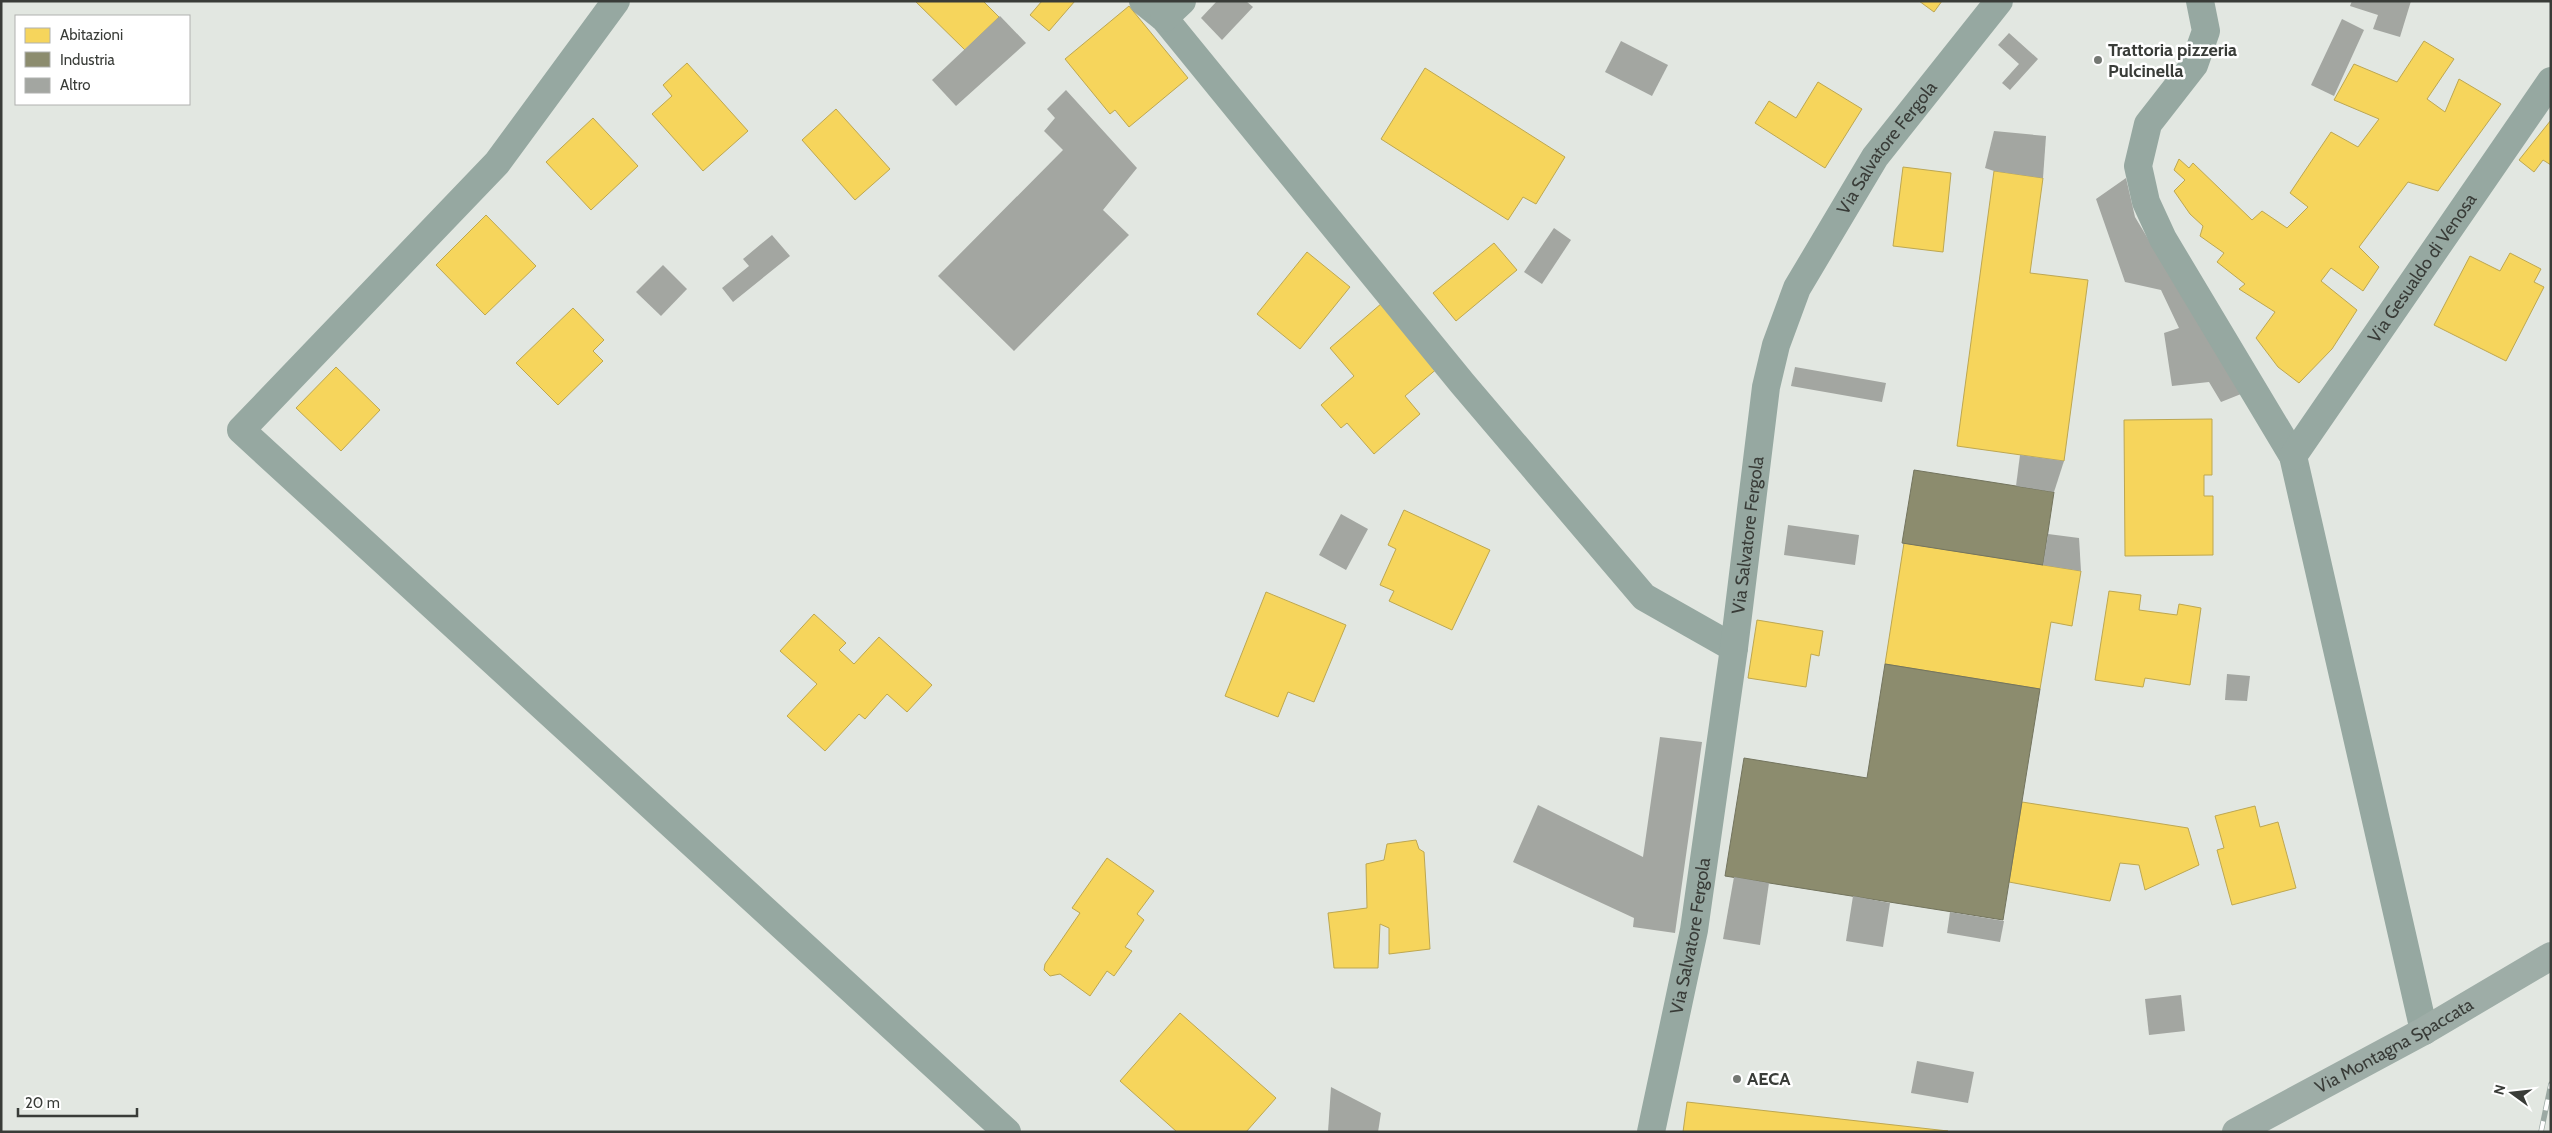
<svg xmlns="http://www.w3.org/2000/svg" width="2552" height="1133" font-family="Cabin,sans-serif">
	<rect width="100%" height="100%" fill="#e2e7e1"/>
	<g fill="#f6d55c" stroke="#bda751">
		<path d="M 915,1 L 983,1 L 999,17 L 965,50 Z"/>
		<path d="M 1042,1 L 1075,1 L 1049,31 L 1030,15 Z"/>
		<path d="M 1919,1 L 1942,1 L 1934,12 Z"/>
		<path d="M 1129,6 L 1188,78 L 1129,127 L 1115,110 L 1110,114 L 1065,59 Z"/>
		<path d="M 2424,41 L 2454,59 L 2427,99 L 2445,112 L 2459,79 L 2501,104 L 2438,191 L 2408,182 L 2359,247 L 2379,267 L 2363,291 L 2331,268 L 2321,281 L 2357,310 L 2332,349 L 2299,383 L 2278,367 L 2256,338 L 2275,312 L 2239,289 L 2245,284 L 2217,262 L 2224,253 L 2200,236 L 2203,226 L 2190,214 L 2174,191 L 2185,180 L 2174,170 L 2179,159 L 2189,168 L 2193,163 L 2252,220 L 2262,211 L 2287,228 L 2308,207 L 2290,193 L 2331,132 L 2358,147 L 2379,119 L 2334,100 L 2354,64 L 2397,82 Z"/>
		<path d="M 687,63 L 748,131 L 703,171 L 652,114 L 672,96 L 663,85 Z"/>
		<path d="M 1425,68 L 1565,157 L 1536,204 L 1523,197 L 1508,220 L 1381,139 Z"/>
		<path d="M 1818,82 L 1862,109 L 1825,168 L 1755,123 L 1769,101 L 1796,118 Z"/>
		<path d="M 836,109 L 890,169 L 855,200 L 802,140 Z"/>
		<path d="M 593,118 L 638,166 L 591,210 L 546,162 Z"/>
		<path d="M 2551,120 L 2551,165 L 2543,160 L 2534,172 L 2519,160 Z"/>
		<path d="M 1903,167 L 1951,173 L 1943,252 L 1893,246 Z"/>
		<path d="M 1994,171 L 2043,178 L 2030,273 L 2088,280 L 2064,461 L 1957,446 Z"/>
		<path d="M 486,215 L 536,266 L 485,315 L 436,265 Z"/>
		<path d="M 1494,243 L 1517,270 L 1456,321 L 1433,293 Z"/>
		<path d="M 1307,252 L 1350,287 L 1300,349 L 1257,314 Z"/>
		<path d="M 2510,253 L 2541,269 L 2534,282 L 2544,287 L 2506,361 L 2434,325 L 2470,256 L 2500,271 Z"/>
		<path d="M 1382,303 L 1439,367 L 1405,396 L 1420,414 L 1374,454 L 1347,423 L 1341,428 L 1321,405 L 1354,376 L 1330,348 Z"/>
		<path d="M 573,308 L 604,340 L 593,351 L 603,361 L 558,405 L 516,363 Z"/>
		<path d="M 336,367 L 380,410 L 341,451 L 296,408 Z"/>
		<path d="M 2212,419 L 2212,475 L 2204,475 L 2204,496 L 2213,496 L 2213,555 L 2125,556 L 2124,420 Z"/>
		<path d="M 1404,510 L 1490,550 L 1452,630 L 1389,601 L 1394,591 L 1380,585 L 1396,549 L 1388,545 Z"/>
		<path d="M 1904,543 L 2081,571 L 2072,626 L 2051,622 L 2040,689 L 1885,664 Z"/>
		<path d="M 2109,591 L 2141,595 L 2139,610 L 2177,615 L 2179,604 L 2201,608 L 2190,685 L 2145,678 L 2143,687 L 2095,680 Z"/>
		<path d="M 1266,592 L 1346,625 L 1314,702 L 1288,692 L 1278,717 L 1225,696 Z"/>
		<path d="M 814,614 L 846,643 L 839,650 L 854,664 L 879,637 L 932,685 L 907,712 L 887,694 L 865,719 L 859,714 L 825,751 L 787,716 L 817,684 L 780,651 Z"/>
		<path d="M 1757,620 L 1823,631 L 1819,656 L 1811,654 L 1806,687 L 1748,678 Z"/>
		<path d="M 2022,802 L 2188,828 L 2199,865 L 2145,890 L 2139,865 L 2120,863 L 2110,901 L 2009,882 Z"/>
		<path d="M 2255,806 L 2260,827 L 2278,822 L 2296,888 L 2232,905 L 2217,850 L 2224,848 L 2215,816 Z"/>
		<path d="M 1416,840 L 1419,849 L 1424,852 L 1430,949 L 1389,954 L 1389,928 L 1380,924 L 1378,968 L 1334,968 L 1328,913 L 1367,908 L 1366,864 L 1384,860 L 1387,844 Z"/>
		<path d="M 1107,858 L 1154,891 L 1137,914 L 1144,920 L 1125,947 L 1132,951 L 1114,976 L 1107,971 L 1090,996 L 1060,974 L 1050,976 L 1044,970 L 1045,964 L 1080,913 L 1072,908 Z"/>
		<path d="M 1180,1013 L 1276,1098 L 1246,1132 L 1177,1132 L 1120,1081 Z"/>
		<path d="M 1687,1102 L 1948,1131 L 1683,1132 Z"/>
	</g>
	<g fill="#8c8c6e" stroke="#73745e">
		<path d="M 1914,470 L 2054,492 L 2043,565 L 1902,543 Z"/>
		<path d="M 1885,664 L 2040,689 L 2003,920 L 1725,876 L 1744,758 L 1867,778 Z"/>
	</g>
	<g fill="#a3a6a1">
		<path d="M 1217,1 L 1246,1 L 1253,7 L 1222,40 L 1201,18 Z"/>
		<path d="M 2352,1 L 2411,1 L 2400,37 L 2373,29 L 2378,15 L 2350,6 Z"/>
		<path d="M 1000,16 L 1026,43 L 956,106 L 932,80 Z"/>
		<path d="M 2342,19 L 2364,30 L 2334,96 L 2311,85 Z"/>
		<path d="M 2009,33 L 2038,59 L 2010,90 L 2002,83 L 2019,64 L 1998,45 Z"/>
		<path d="M 1621,41 L 1668,65 L 1652,96 L 1605,72 Z"/>
		<path d="M 1066,90 L 1137,168 L 1103,210 L 1129,235 L 1014,351 L 938,276 L 1063,150 L 1044,131 L 1055,118 L 1047,109 Z"/>
		<path d="M 1994,131 L 2046,136 L 2043,178 L 1994,171 L 1985,168 Z"/>
		<path d="M 2126,178 L 2135,217 L 2241,394 L 2221,402 L 2209,382 L 2172,386 L 2164,333 L 2179,328 L 2161,290 L 2125,282 L 2096,199 Z"/>
		<path d="M 1554,228 L 1571,240 L 1542,284 L 1524,272 Z"/>
		<path d="M 772,235 L 790,256 L 733,302 L 722,288 L 749,266 L 743,259 Z"/>
		<path d="M 663,265 L 687,289 L 661,316 L 636,292 Z"/>
		<path d="M 1795,367 L 1886,383 L 1882,402 L 1791,386 Z"/>
		<path d="M 2020,455 L 2064,461 L 2054,492 L 2016,486 Z"/>
		<path d="M 1341,514 L 1368,529 L 1346,570 L 1319,555 Z"/>
		<path d="M 1788,525 L 1859,535 L 1855,565 L 1784,555 Z"/>
		<path d="M 2048,534 L 2079,538 L 2081,571 L 2043,565 Z"/>
		<path d="M 2227,674 L 2250,676 L 2247,701 L 2225,700 Z"/>
		<path d="M 1660,737 L 1702,742 L 1675,933 L 1633,927 L 1634,918 L 1513,862 L 1538,805 L 1643,857 Z"/>
		<path d="M 1734,877 L 1769,883 L 1760,945 L 1723,939 Z"/>
		<path d="M 1853,896 L 1890,903 L 1883,947 L 1846,941 Z"/>
		<path d="M 1950,912 L 2004,921 L 2000,942 L 1947,933 Z"/>
		<path d="M 2181,995 L 2185,1031 L 2149,1035 L 2145,999 Z"/>
		<path d="M 1917,1061 L 1974,1072 L 1968,1103 L 1911,1093 Z"/>
		<path d="M 1331,1087 L 1381,1113 L 1378,1132 L 1328,1132 Z"/>
	</g>
	<g fill="none" stroke-linecap="round" stroke-linejoin="round">
		<g stroke="#96a8a1" stroke-width="28">
			<path d="M 616,1 L 497,163 L 241,430 L 1007,1132"/>
			<path d="M 1143,1 L 1164,18 L 1462,383 L 1644,597 L 1734,648"/>
			<path d="M 2200,1 L 2206,31 L 2194,65 L 2148,124 L 2138,166 L 2146,202 L 2163,239 L 2293,456 L 2424,1031"/>
			<path d="M 1164,18 L 1182,1"/>
			<path id="s1" d="M 2293,456 L 2551,81"/>
			<path id="s2" d="M 1651,1132 L 1694,930 L 1734,648 L 1766,387 L 1776,345 L 1797,288 L 1875,157 L 1999,1"/>
		</g>
		<path stroke="#9eada7" stroke-width="28" id="s3" d="M 2236,1132 L 2424,1031 L 2551,956"/>
		<g stroke="#9ca9a4" stroke-width="5.5">
			<path id="rail" d="M 2541,1132 L 2551,1084"/>
		</g>
		<use href="#rail" stroke="#fff" stroke-width="4" stroke-dasharray="11" stroke-linecap="butt"/>
	</g>
	<g fill="#747873" stroke="#fff" stroke-width="2">
		<circle cx="2098" cy="60" r="5"/>
		<circle cx="1737" cy="1079" r="5"/>
	</g>
	<g text-anchor="middle" dominant-baseline="central" stroke-width="5" stroke-linejoin="round" paint-order="stroke">
		<g font-size="18" font-weight="bold" fill="#393c38" stroke="#fff" text-anchor="start">
			<text x="2108" y="50">Trattoria pizzeria<tspan x="2108" dy="21">Pulcinella</tspan></text>
			<text x="1747" y="1079">AECA</text>
		</g>
		<g font-size="18" fill="#393c38" stroke="#fff">
			<text stroke="none"><textPath href="#s2" startOffset="1025">Via Salvatore Fergola</textPath></text>
			<text stroke="none"><textPath href="#s1" startOffset="228">Via Gesualdo di Venosa</textPath></text>
			<text stroke="none"><textPath href="#s2" startOffset="605">Via Salvatore Fergola</textPath></text>
			<text stroke="none"><textPath href="#s2" startOffset="200">Via Salvatore Fergola</textPath></text>
			<text stroke="none"><textPath href="#s3" startOffset="180">Via Montagna Spaccata</textPath></text>
		</g>
	</g>
	<rect width="2552" height="1133" fill="none" stroke="#393c38" stroke-width="5"/>
	<rect x="15" y="15" width="175" height="90" fill="#ffffff" stroke="#b0b1af"/>
	<rect x="25" y="28" width="25" height="15" fill="#f6d55c" stroke="#b0b1af"/>
	<text x="60" y="40" font-size="15" fill="#393c38">Abitazioni</text>
	<rect x="25" y="52" width="25" height="15" fill="#8c8c6e" stroke="#b0b1af"/>
	<text x="60" y="65" font-size="15" fill="#393c38">Industria</text>
	<rect x="25" y="78" width="25" height="15" fill="#a3a6a1" stroke="#b0b1af"/>
	<text x="60" y="90" font-size="15" fill="#393c38">Altro</text>
	<g transform="translate(2512 1093) rotate(285)" stroke="#ffffff" stroke-width="4" paint-order="stroke">
	<path d="M0-4L9 19L0 12L-9 19Z" fill="#393c38"/>
	<text y="-8" font-size="14" font-weight="bold" text-anchor="middle" fill="#393c38">N</text>
	</g>
	<path d="M18 1108v8h119v-8" fill="none" stroke="#393c38" stroke-width="2.5"/>
	<text x="25" y="1108" font-size="15" fill="#393c38" stroke="#ffffff" stroke-width="4" paint-order="stroke">20 m</text>
</svg>
